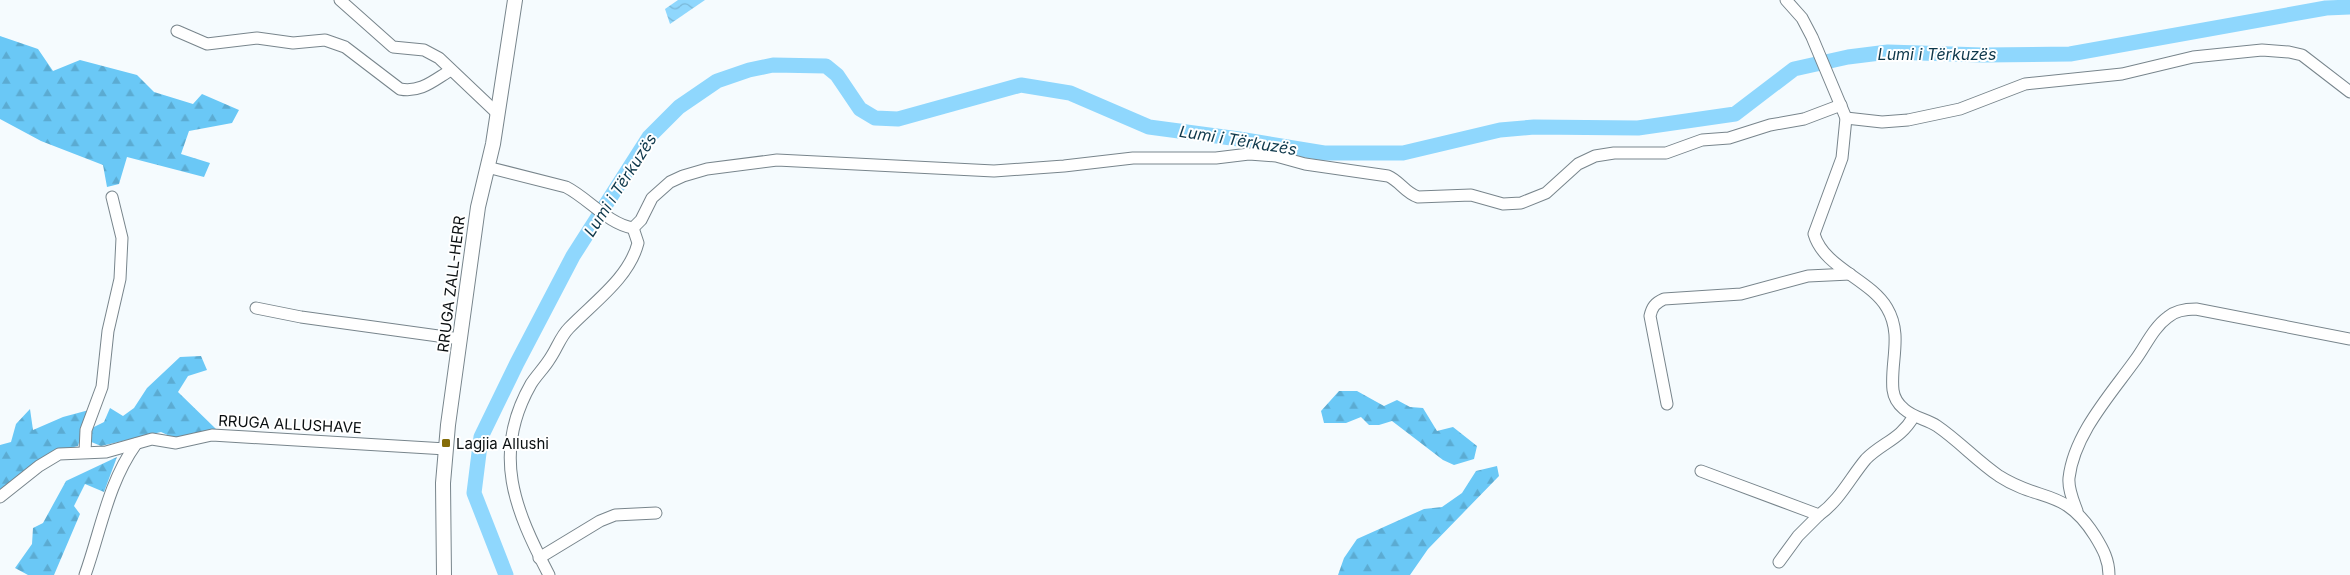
<svg xmlns="http://www.w3.org/2000/svg" width="2350" height="575" font-family="Inter,sans-serif">
	<defs>
		<pattern id="forest-firs" width="22" height="20" patternUnits="userSpaceOnUse" patternTransform="scale(1.25)"><rect width="22" height="20" fill="#6ac8f6"/><path d="M5 1l3.5 6h-7zM16 11l3.5 6h-7z" fill="#5babd2"/></pattern>
		<pattern id="water-waves" width="16" height="10" patternUnits="userSpaceOnUse" patternTransform="scale(1.25)"><rect width="16" height="10" fill="#8fd7fd"/><path d="M0 5q4-4 8 0t8 0" fill="none" stroke="#7ab7d8"/></pattern>
	</defs>
	<rect width="100%" height="100%" fill="#f5fbfe"/>
	<g fill="url(#forest-firs)">
		<path d="M 0,36 L 38,49 L 53,71 L 80,60 L 137,75 L 154,92 L 193,104 L 202,94 L 239,110 L 232,123 L 189,131 L 181,154 L 210,163 L 204,177 L 127,157 L 119,184 L 107,187 L 103,165 L 41,141 L 0,119 Z"/>
		<path d="M 201,356 L 207,370 L 188,376 L 178,392 L 216,429 L 174,438 L 161,432 L 101,446 L 89,441 L 90,429 L 104,422 L 110,408 L 123,416 L 134,408 L 147,388 L 180,357 Z"/>
		<path d="M 1339,391 L 1357,391 L 1384,406 L 1397,400 L 1410,407 L 1423,408 L 1437,431 L 1453,427 L 1477,446 L 1474,459 L 1454,465 L 1443,460 L 1392,421 L 1379,425 L 1369,425 L 1361,417 L 1346,423 L 1324,423 L 1321,411 Z"/>
		<path d="M 30,409 L 33,430 L 63,417 L 89,410 L 78,446 L 50,453 L 0,491 L 0,445 L 11,442 L 16,424 Z"/>
		<path d="M 117,457 L 104,492 L 85,484 L 74,506 L 80,514 L 54,575 L 28,575 L 15,568 L 32,544 L 33,528 L 43,523 L 66,481 Z"/>
		<path d="M 1497,466 L 1499,476 L 1428,549 L 1410,575 L 1338,575 L 1344,558 L 1357,539 L 1424,509 L 1442,507 L 1462,493 L 1476,471 Z"/>
	</g>
	<path fill="url(#water-waves)" d="M 678,0 L 705,0 L 670,24 L 665,9 Z"/>
	<g fill="none" stroke-linecap="round" stroke-linejoin="round">
		<path stroke="#8fd7fd" stroke-width="15" d="M 506,575 L 474,493 L 481,437 L 517,363 L 573,256 L 649,137 L 679,107 L 717,81 L 749,70 L 773,65 L 826,66 L 837,75 L 860,109 L 875,118 L 898,119 L 1021,85 L 1070,93 L 1149,127 L 1239,139 L 1324,153 L 1403,153 L 1500,130 L 1534,127 L 1638,128 L 1735,114 L 1794,69 L 1848,57 L 1888,52 L 1983,55 L 2070,54 L 2326,8 L 2350,7"/>
		<g stroke="#78858c" stroke-width="13">
			<g id="minor">
				<path d="M 340,0 L 393,47 L 424,50 L 439,58 L 498,114"/>
				<path d="M 1786,0 L 1802,18 L 1812,37 L 1846,118 L 1842,158 L 1814,234 C 1824,268 1870,279 1887,308 C 1903,335 1890,362 1893,390 C 1894,398 1898,404 1904,409 C 1914,418 1927,419 1937,426 C 1959,441 1977,461 1999,476 C 2041,503 2064,487 2095,536 C 2103,549 2109,560 2109,575"/>
				<path d="M 177,31 L 207,44 L 257,38 L 293,43 L 325,40 L 345,47 L 400,89 C 421,93 434,80 451,70"/>
				<path d="M 1846,118 L 1882,122 L 1908,120 L 1960,109 L 2025,84 L 2122,74 L 2193,57 L 2262,50 L 2289,52 L 2302,55 L 2350,92"/>
				<path d="M 487,167 L 566,187 C 588,198 608,224 633,228"/>
				<path d="M 633,228 L 641,220 L 652,198 L 670,182 L 683,176 L 707,169 L 777,160 L 994,171 L 1064,166 L 1133,158 L 1216,158 L 1249,154 L 1276,156 L 1305,164 L 1388,176 C 1400,181 1405,193 1418,197 L 1471,195 L 1503,204 L 1521,203 L 1546,193 L 1578,164 L 1595,156 L 1614,153 L 1666,153 L 1702,140 L 1729,138 L 1770,125 L 1804,119 L 1841,105"/>
				<path d="M 256,308 L 301,317 L 460,339"/>
				<path d="M 1667,404 L 1650,316 C 1652,307 1655,303 1664,299 L 1741,294 L 1808,276 L 1850,274"/>
				<path d="M 85,452 L 86,430 L 102,387 L 108,331 L 120,279 L 122,238 L 112,197"/>
				<path d="M 1701,471 L 1819,515 C 1840,500 1850,478 1866,459 C 1883,442 1900,440 1914,416"/>
				<path d="M 0,497 L 39,466 L 59,454 L 106,452 L 152,439 L 176,443 L 212,435 L 446,449"/>
				<path d="M 2077,511 C 2073,500 2068,489 2069,478 C 2074,434 2111,394 2136,359 C 2146,345 2154,327 2168,317 C 2176,310 2186,309 2196,309 L 2350,339"/>
				<path d="M 539,558 L 600,521 L 615,515 L 656,513"/>
				<path d="M 1779,562 L 1798,536 L 1819,515"/>
				<path d="M 85,575 C 101,530 108,483 136,444"/>
				<path d="M 549,575 C 515,510 491,454 531,384 C 536,376 544,368 549,360 C 557,349 560,337 569,328 C 594,302 629,278 638,243 L 633,228"/>
			</g>
		</g>
		<g stroke="#78858c" stroke-width="16">
			<path id="major" d="M 444,575 L 443,483 L 448,425 L 478,207 L 493,144 L 515,0"/>
		</g>
		<use href="#minor" stroke="#fff" stroke-width="11"/>
		<use href="#major" stroke="#fff" stroke-width="14"/>
	</g>
	<rect fill="#856c08" stroke="#fff" stroke-width="2" x="441" y="438" width="10" height="10" rx="2.5"/>
	<g text-anchor="middle" dominant-baseline="central" stroke-width="4" stroke-linejoin="round" paint-order="stroke">
		<g font-size="15" fill="#0a0f11" stroke="#fff">
			<text transform="translate(451 284) rotate(-83)">RRUGA ZALL-HERR</text>
			<text transform="translate(290 424) rotate(3)">RRUGA ALLUSHAVE</text>
		</g>
		<g font-size="15" fill="#0a0f11" stroke="#fff" text-anchor="start">
			<text x="456" y="443">Lagjia Allushi</text>
		</g>
		<g font-size="16" font-style="italic" fill="#0e384b" stroke="#fff">
			<text x="1937" y="54">Lumi i Tërkuzës</text>
			<text transform="translate(1238 140) rotate(9)">Lumi i Tërkuzës</text>
			<text transform="translate(620 185) rotate(-57)">Lumi i Tërkuzës</text>
		</g>
	</g>
</svg>
